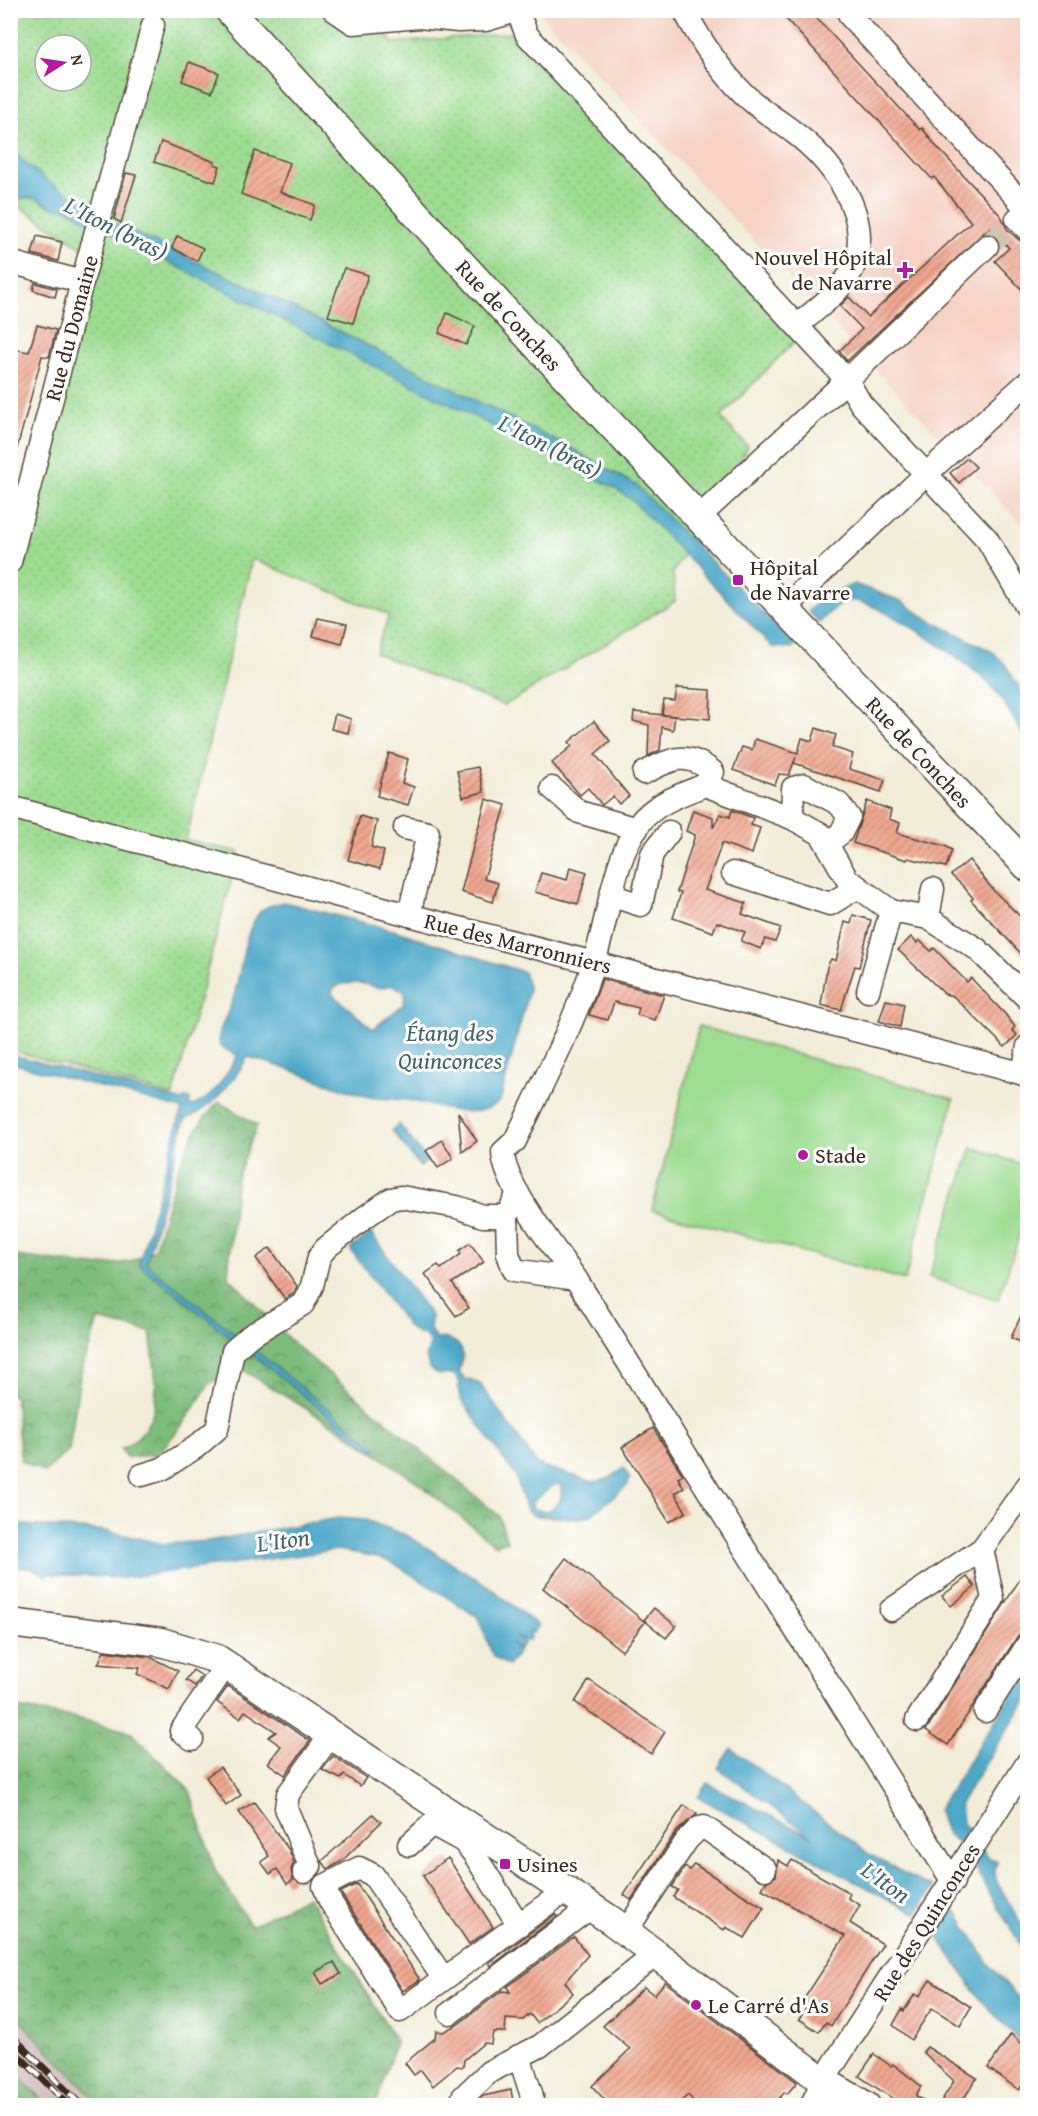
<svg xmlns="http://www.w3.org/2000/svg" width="1038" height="2116" font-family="'Gentium Book Plus',serif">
	<defs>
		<pattern id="green-dots" width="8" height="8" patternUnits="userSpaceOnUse" patternTransform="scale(1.5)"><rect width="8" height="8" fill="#9ddc91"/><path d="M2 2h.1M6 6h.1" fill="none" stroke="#88bd7d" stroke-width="1.8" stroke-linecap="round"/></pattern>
		<pattern id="forest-crowns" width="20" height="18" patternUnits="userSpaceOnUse" patternTransform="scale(1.5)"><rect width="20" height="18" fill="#7ebc7b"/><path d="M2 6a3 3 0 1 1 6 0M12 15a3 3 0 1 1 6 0" fill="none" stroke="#689964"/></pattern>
		<pattern id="building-hatch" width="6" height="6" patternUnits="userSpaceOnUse" patternTransform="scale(1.5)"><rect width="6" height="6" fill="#f0a78f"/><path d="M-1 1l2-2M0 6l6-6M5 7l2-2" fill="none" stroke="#c48874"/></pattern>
	</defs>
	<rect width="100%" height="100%" fill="#fff"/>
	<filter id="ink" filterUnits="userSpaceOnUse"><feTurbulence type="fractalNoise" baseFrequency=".0167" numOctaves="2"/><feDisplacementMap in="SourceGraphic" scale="12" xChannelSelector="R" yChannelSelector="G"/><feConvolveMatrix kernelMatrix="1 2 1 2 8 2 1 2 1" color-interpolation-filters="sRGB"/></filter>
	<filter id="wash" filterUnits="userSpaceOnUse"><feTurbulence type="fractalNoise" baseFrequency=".008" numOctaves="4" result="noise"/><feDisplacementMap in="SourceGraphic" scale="24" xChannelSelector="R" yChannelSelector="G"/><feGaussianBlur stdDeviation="1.35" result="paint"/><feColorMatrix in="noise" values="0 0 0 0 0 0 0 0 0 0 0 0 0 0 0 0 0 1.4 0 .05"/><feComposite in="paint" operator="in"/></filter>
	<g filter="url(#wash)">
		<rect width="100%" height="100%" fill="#f2edd8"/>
		<path fill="#f5d2c2" d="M 537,11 L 1027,11 L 1027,530 Z"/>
		<path fill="#d1bfbd" d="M 10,2011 L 48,2048 L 101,2105 L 49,2105 L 11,2070 Z"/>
		<path fill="url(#green-dots)" stroke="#6c8358" stroke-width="1.5" fill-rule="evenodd" d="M 364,10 L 393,43 L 510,33 L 797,339 L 721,417 L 748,447 L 673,572 L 675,601 L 504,706 L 375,653 L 389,615 L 252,559 L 186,840 L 239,852 L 173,1096 L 11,1050 L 11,598 L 97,257 L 11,201 L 10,11 ZM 45,45 L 81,45 L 81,81 L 45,81 Z"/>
		<g fill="url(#forest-crowns)" stroke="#5c734c" stroke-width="1.5">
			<path d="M 219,1102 L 257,1125 L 236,1181 L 228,1276 L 293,1343 L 499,1516 L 507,1541 L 495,1545 L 417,1482 L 330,1423 L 241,1369 L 210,1383 L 180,1428 L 157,1455 L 126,1457 L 121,1449 C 169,1424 155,1377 150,1332 L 98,1320 L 80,1376 L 69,1450 L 44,1472 L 21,1461 L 15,1397 L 10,1394 L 10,1255 L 94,1266 L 130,1262 L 154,1250 C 170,1201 179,1138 219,1102 Z"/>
			<path d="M 10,1707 L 72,1717 L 131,1732 L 190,1791 L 215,1870 L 251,1926 L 307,1896 L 396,2040 L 376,2105 L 101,2105 L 11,2011 Z"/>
			<path d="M 10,2070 L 11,2070 L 49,2105 L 11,2105 Z"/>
		</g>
		<g fill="#9ddc91" stroke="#6c8358" stroke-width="1.5">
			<path d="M 699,1026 L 954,1099 L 905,1280 L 652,1210 Z"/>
			<path d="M 972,1147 L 1027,1166 L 1027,1212 L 998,1300 L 929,1277 Z"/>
		</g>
		<g fill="#4ba8c9" stroke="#436974" stroke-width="1.5" fill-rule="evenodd">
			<path d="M 10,147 C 33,174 65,193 98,210 L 94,225 L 68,209 L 53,208 L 35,198 L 13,198 Z"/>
			<path d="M 107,220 L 266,294 L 574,450 L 636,485 L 782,632 L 789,627 L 800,638 L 792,648 L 772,647 L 633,501 L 613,487 L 105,230 Z"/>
			<path d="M 854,584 L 902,601 L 924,617 L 993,652 L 1005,664 L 1027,700 L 1027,741 C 1015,723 1005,700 989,684 C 971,664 873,596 848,601 C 837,604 827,615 819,623 L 808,611 L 820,600 Z"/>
			<path d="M 284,902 L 393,930 L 524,972 L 529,990 L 500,1101 C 475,1123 437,1106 408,1100 C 394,1098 379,1100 366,1096 C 326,1085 289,1067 248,1057 C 231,1084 214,1106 185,1120 L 146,1263 L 377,1448 L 374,1452 L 139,1264 L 182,1109 L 11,1063 L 10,1054 L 183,1101 L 185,1098 L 190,1099 L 189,1106 C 212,1104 227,1072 238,1055 L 220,1047 C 216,1032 225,1021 230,1007 C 242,981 241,935 259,913 C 265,906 275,904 284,902 ZM 360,983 L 379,988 L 393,985 L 405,993 L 404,1004 L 373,1029 L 332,994 L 333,989 L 341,984 Z"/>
			<path d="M 399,1124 L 427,1161 L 420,1167 L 392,1130 Z"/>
			<path d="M 371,1233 L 431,1316 L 430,1330 L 436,1339 C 457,1335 470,1352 458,1371 L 465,1380 L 470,1379 L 480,1384 L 537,1464 L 593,1482 L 608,1479 L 624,1468 L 630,1479 L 627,1486 L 591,1515 L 581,1518 L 534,1516 L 527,1511 L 515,1475 L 460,1398 L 458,1388 L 460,1383 L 454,1374 L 440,1375 L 429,1368 L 426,1355 L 431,1343 L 424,1334 L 418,1334 L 409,1328 L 350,1249 ZM 556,1484 L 560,1485 C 564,1498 559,1506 547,1511 L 533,1509 L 532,1502 Z"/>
			<path d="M 338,1518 L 366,1520 L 408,1536 L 490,1587 L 538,1626 L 533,1633 L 529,1633 L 531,1636 L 528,1641 L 515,1636 L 524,1642 L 519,1650 L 511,1642 L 518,1652 L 508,1666 L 493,1656 L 478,1617 L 395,1564 L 377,1557 L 338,1550 L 121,1578 L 48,1574 L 47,1577 L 33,1568 L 11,1567 L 11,1524 L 108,1531 L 163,1544 L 208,1541 Z"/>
			<path d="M 1027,1670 L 1027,1699 L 960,1803 L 962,1823 L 969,1829 L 961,1844 L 947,1835 L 938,1810 Z"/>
			<path d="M 731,1748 L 869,1854 L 920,1882 L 934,1887 L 916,1914 L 698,1797 L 707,1783 L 814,1838 L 718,1768 Z"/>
			<path d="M 981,1848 L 991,1861 L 994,1859 L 997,1862 L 995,1870 L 996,1880 L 1027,1934 L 1027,1955 L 986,1888 L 973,1862 Z"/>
			<path d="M 948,1898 L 988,1963 L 1027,2008 L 1027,2049 L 982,2001 L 930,1926 Z"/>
		</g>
		<g id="blocks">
			<g fill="url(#building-hatch)">
				<path d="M 778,10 L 809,10 L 920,130 L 922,128 L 936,146 L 1001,216 L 1007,229 L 1019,240 L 1028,243 L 1028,296 L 995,261 L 1009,248 L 990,227 L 847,361 L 839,351 L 862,329 L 840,306 L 849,297 L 868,317 L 971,222 L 934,177 L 932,179 Z"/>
				<path d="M 189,62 L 219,73 L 212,92 L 182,81 Z"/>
				<path d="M 161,142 L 215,162 L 214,164 L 220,166 L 215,182 L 154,162 Z"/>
				<path d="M 255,151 L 290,163 L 280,192 L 315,205 L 310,220 L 241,194 Z"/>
				<path d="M 126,173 L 136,175 L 121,223 L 114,219 Z"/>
				<path d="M 37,236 L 62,242 L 58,261 L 32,254 Z"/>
				<path d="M 177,236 L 203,248 L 197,261 L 172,248 Z"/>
				<path d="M 344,268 L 368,275 L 353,323 L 328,316 Z"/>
				<path d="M 35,283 L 57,289 L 55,297 L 33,290 Z"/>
				<path d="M 447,313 L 475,326 L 466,345 L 439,333 Z"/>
				<path d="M 37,325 L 56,330 L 49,357 L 42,356 L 15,456 L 10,455 L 10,390 L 16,371 L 13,370 L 18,350 L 29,352 Z"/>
				<path d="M 967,458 L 976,467 L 959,483 L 950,473 Z"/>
				<path d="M 318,618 L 347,624 L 342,644 L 313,636 Z"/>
				<path d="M 677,688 L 711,690 L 710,719 L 662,715 L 664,700 L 675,701 Z"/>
				<path d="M 634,712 L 675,716 L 673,730 L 662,727 L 660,750 L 648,756 L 649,725 L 633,721 Z"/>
				<path d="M 335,714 L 351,719 L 348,733 L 331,729 Z"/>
				<path d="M 594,721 L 610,741 L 595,754 L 629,796 L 619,804 L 613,796 L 602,805 L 588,788 L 580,795 L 552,763 L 572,746 L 569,742 Z"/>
				<path d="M 816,728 L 836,735 L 832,747 L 853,754 L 849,769 L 885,780 L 881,792 L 794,763 L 796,757 L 789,775 L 779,774 L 775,785 L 733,770 L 742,747 L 752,750 L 755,739 L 798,753 L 802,738 L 812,741 Z"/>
				<path d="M 389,753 L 408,759 L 402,783 L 414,787 L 408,805 L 377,796 Z"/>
				<path d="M 478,767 L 484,792 L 463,797 L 457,771 Z"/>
				<path d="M 486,799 L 506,805 L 484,879 L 498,883 L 493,902 L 461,892 Z"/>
				<path d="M 867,801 L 891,810 L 889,819 L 900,823 L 897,833 L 945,846 L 952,850 L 946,867 L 908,858 L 907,860 L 853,843 Z"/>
				<path d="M 693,810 L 713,817 L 713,828 L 720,814 L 730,817 L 732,810 L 753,818 L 751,825 L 760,828 L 752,854 L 722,843 L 705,890 L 746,903 L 742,914 L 781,928 L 775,942 L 765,939 L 761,949 L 741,941 L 745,932 L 717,922 L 713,932 L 673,918 L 681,893 L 677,892 L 695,835 L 686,831 Z"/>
				<path d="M 360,816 L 377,821 L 371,847 L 384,851 L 380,869 L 348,860 Z"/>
				<path d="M 969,860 L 994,891 L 1028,924 L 1028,961 L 971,900 L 973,898 L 963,886 L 951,875 Z"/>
				<path d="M 570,867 L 587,872 L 578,904 L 535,892 L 541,873 L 567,880 Z"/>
				<path d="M 853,915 L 871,920 L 859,967 L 855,966 L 841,1010 L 821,1005 L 827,967 L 831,959 L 836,961 L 845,922 L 851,924 Z"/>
				<path d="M 911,937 L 917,943 L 919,940 L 931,951 L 934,948 L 967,982 L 971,978 L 1005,1014 L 1015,1027 L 1012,1030 L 1017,1035 L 1005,1047 L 953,996 L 945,994 L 898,950 Z"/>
				<path d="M 602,979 L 664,995 L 655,1020 L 637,1015 L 639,1008 L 614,1002 L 608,1020 L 589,1015 Z"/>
				<path d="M 886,1000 L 904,1004 L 900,1027 L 879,1021 Z"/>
				<path d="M 458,1112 L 477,1141 L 462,1152 Z"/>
				<path d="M 442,1140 L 453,1158 L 438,1168 L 426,1151 Z"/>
				<path d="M 470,1243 L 484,1262 L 452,1283 L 469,1308 L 456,1316 L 425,1274 L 438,1265 L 441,1269 L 461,1254 L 459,1251 Z"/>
				<path d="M 270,1248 L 297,1286 L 293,1294 L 285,1299 L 256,1258 Z"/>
				<path d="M 1028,1300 L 1028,1345 L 1011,1338 Z"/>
				<path d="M 653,1428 L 683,1475 L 678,1478 L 684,1488 L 675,1493 L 686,1512 L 669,1522 L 622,1447 Z"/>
				<path d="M 566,1558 L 645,1622 L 622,1651 L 543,1588 Z"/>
				<path d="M 1028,1566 L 1028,1625 L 1017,1637 L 948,1745 L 926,1730 Z"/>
				<path d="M 967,1577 L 975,1587 L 951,1606 L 942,1596 Z"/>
				<path d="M 654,1608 L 676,1626 L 666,1638 L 644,1620 Z"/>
				<path d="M 104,1651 L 150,1657 L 178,1671 L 169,1689 L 137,1674 L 140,1668 L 98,1664 Z"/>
				<path d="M 193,1670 L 202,1676 L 195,1686 L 186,1680 Z"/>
				<path d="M 589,1680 L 665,1732 L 651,1754 L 575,1702 Z"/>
				<path d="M 228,1686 L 310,1741 L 285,1775 L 268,1763 L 281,1746 L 268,1737 L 276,1732 L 245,1711 L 240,1718 L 217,1702 Z"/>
				<path d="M 333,1756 L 366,1778 L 360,1786 L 344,1775 L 341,1779 L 322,1770 Z"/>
				<path d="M 220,1767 L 241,1795 L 226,1806 L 206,1777 Z"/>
				<path d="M 254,1802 L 289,1850 L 294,1863 L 291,1869 L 293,1880 L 287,1884 L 277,1869 L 270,1874 L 261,1862 L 269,1856 L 239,1812 Z"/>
				<path d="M 684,1805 L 697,1814 L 676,1832 L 631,1900 L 624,1895 Z"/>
				<path d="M 373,1814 L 381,1822 L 342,1861 L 328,1869 L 322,1861 Z"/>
				<path d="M 448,1858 L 493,1927 L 469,1944 L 423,1876 Z"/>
				<path d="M 778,1860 L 788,1866 L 792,1860 L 850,1893 L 848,1898 L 860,1905 L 850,1923 L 883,1944 L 831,2026 L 826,2022 L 819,2032 L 799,2019 L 806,2009 L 800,2005 L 845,1936 L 762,1889 L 766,1882 L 776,1876 Z"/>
				<path d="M 694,1864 L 764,1908 L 745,1938 L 726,1927 L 724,1930 L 673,1897 L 678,1890 L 672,1887 L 685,1867 L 690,1870 Z"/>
				<path d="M 357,1884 L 420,1980 L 403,1991 L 342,1895 L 341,1892 Z"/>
				<path d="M 556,1914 L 557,1916 L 491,1966 L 489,1963 Z"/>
				<path d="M 574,1937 L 588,1955 L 565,1982 L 573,1993 L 537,2023 L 530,2014 L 523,2020 L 506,2019 L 505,2032 L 493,2032 L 491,2044 L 484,2043 L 464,2060 L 463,2067 L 457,2066 L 433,2086 L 421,2070 L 414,2075 L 405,2063 L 435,2038 L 436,2031 L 443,2032 L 458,2024 L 502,1991 L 510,1992 L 507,1987 Z"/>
				<path d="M 334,1962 L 341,1974 L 322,1984 L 315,1972 Z"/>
				<path d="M 930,1980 L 971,2007 L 960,2026 L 932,2008 L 911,2040 L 893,2025 L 902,2009 L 904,2011 L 915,1994 L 919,1997 Z"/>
				<path d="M 665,1982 L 797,2082 L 787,2094 L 785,2092 L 772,2106 L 767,2106 L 759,2099 L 752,2106 L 698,2106 L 688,2095 L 676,2106 L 610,2106 L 592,2086 L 630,2049 L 603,2026 L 644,1987 L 654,1995 Z"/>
				<path d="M 1011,2034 L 1028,2049 L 1028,2079 L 1019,2090 L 988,2068 Z"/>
				<path d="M 927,2047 L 977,2078 L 959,2106 L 938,2106 L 954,2081 L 923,2052 Z"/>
				<path d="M 874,2054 L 891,2066 L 893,2064 L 921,2086 L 916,2096 L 933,2106 L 904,2106 L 859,2076 Z"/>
				<path d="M 511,2090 L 514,2106 L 474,2106 L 483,2096 Z"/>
			</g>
		</g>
	</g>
	<g filter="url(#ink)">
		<use href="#blocks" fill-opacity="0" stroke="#56473a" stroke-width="1.5"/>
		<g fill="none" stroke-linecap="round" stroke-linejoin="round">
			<path stroke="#cdc6b3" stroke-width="22" stroke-dasharray="22 11" stroke-linecap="butt" d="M 987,246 L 1026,211"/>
			<g stroke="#56473a" stroke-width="25">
				<g id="minor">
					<path d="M 334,10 L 353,23 L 419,17 L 458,21 L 486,20 L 516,11"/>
					<path d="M 517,10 L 527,35 L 847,380 L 987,246"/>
					<path d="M 684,10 C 700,40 718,68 742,92 C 757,108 775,118 792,131 C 830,159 872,213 855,263 C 846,289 817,308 797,326"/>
					<path d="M 848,10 L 850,16 L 1028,210"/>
					<path d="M 1017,219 L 1028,230"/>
					<path d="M 10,262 L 82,282"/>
					<path d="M 1028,382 L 926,474 L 987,539 L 1028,609"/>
					<path d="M 699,517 L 847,380 L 861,404 L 926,474 L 783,609"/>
					<path d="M 10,562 L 82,282 L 153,25"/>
					<path d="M 644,773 C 671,759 686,750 713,772 L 705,785"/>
					<path d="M 552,788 L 579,812 L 637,829"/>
					<path d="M 10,807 L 409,915 L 1028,1075"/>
					<path d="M 792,818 L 793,788 L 804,785 L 839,804 L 849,817 L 841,833 L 827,844"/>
					<path d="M 405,828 L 428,833 L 409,915"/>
					<path d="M 733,873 L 830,904 L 858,887"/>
					<path d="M 613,896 L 641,905 L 652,854 L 669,832"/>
					<path d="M 928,918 L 933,889"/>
					<path d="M 868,991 L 891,911"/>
					<path d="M 1023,1074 L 1028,1046"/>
					<path d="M 518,1193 L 507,1216 L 508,1254 L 514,1270 L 576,1279 C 556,1250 503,1184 503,1152 L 515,1141 C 543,1083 574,1024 594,962 C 608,920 613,860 639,824 C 654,803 683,794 705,785 L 792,818 L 821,834 L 847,879 L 891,911 L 928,918 L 977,949 L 1028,999"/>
					<path d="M 576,1279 L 953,1882"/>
					<path d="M 142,1475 L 162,1469 L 196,1447 L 217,1429 L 233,1351 L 250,1336 L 303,1304 L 312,1286 L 319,1257 L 326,1248 L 365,1217 L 391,1199 L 401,1197 L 457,1207 L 483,1216 L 507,1216"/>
					<path d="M 891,1610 L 982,1549 L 1028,1485"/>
					<path d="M 985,1711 L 1028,1644"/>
					<path d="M 917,1720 L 993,1599 L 982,1549"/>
					<path d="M 192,1739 L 181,1731 L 226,1665"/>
					<path d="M 409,1845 L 432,1824 L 463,1841 L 474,1854 L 519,1925"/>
					<path d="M 304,1872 L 310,1866 L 286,1808 L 288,1794 L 331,1735"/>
					<path d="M 626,1931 L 687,1840 L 699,1828 L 704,1827 L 765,1869"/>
					<path d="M 444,1979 L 373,1875 L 359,1868 L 324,1886 L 330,1901 L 400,2011 L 565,1891"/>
					<path d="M 450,2013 L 591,1907"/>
					<path d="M 519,2056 L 532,2096"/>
					<path d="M 463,2097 L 489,2072 L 540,2046 L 656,1954"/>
					<path d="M 811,2106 L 823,2081 L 1028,1762"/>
				</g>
			</g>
			<g stroke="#56473a" stroke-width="31">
				<g id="major">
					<path d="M 229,10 L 539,348 L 1028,867"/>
					<path d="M 10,1623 L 161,1642 L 217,1659 L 612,1921 L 823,2081 L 866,2106"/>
				</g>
			</g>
			<use href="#minor" stroke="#fff" stroke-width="22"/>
			<use href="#major" stroke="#fff" stroke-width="28"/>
			<g stroke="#3b2a1e" stroke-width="7">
				<g id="rail">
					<path d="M 10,2034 L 82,2106"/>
					<path d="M 10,2047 L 70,2106"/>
				</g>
			</g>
			<use href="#rail" stroke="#fff" stroke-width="4.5" stroke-dasharray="14" stroke-linecap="butt"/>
		</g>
	</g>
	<g fill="#b5179e" stroke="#fff" stroke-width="2">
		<path d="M902 261h6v6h6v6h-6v6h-6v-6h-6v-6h6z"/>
		<rect x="732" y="574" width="12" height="12" rx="3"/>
		<circle cx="803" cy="1155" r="6"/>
		<rect x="499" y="1858" width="12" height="12" rx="3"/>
		<circle cx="696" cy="2005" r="6"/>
	</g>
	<g text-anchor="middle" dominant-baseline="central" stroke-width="6" stroke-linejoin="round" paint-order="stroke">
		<g font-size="22" fill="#3b2a1e" stroke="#fff" text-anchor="start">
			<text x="892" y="257" text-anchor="end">Nouvel Hôpital<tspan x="892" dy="25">de Navarre</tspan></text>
			<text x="750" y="567">Hôpital<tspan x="750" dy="25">de Navarre</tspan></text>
			<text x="815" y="1155">Stade</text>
			<text x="517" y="1864">Usines</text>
			<text x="708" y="2005">Le Carré d'As</text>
		</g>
		<g font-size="22" fill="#3b2a1e" stroke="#fff">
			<text transform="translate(509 315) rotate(47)">Rue de Conches</text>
			<text transform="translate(71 328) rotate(-75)">Rue du Domaine</text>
			<text transform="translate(919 752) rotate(47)">Rue de Conches</text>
			<text transform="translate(518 943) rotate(14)">Rue des Marronniers</text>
			<text transform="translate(926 1922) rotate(-58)">Rue des Quinconces</text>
		</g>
		<g font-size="24" font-style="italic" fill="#42636b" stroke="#fff">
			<text transform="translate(116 228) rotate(27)">L'Iton (bras)</text>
			<text transform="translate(550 446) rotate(27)">L'Iton (bras)</text>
			<text x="450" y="1032">Étang des<tspan x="450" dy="28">Quinconces</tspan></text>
			<text transform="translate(283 1540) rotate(-8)">L'Iton</text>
			<text transform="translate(886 1882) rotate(36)">L'Iton</text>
		</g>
	</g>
	<rect width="1038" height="2116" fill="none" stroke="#fff" stroke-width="36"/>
	<g transform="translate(63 63) rotate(78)"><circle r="28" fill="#ffffff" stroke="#b1aaa5" stroke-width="1.5"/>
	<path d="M0-4.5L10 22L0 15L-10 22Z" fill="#b5179e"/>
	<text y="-9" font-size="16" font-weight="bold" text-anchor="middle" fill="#3b2a1e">N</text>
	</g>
</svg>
